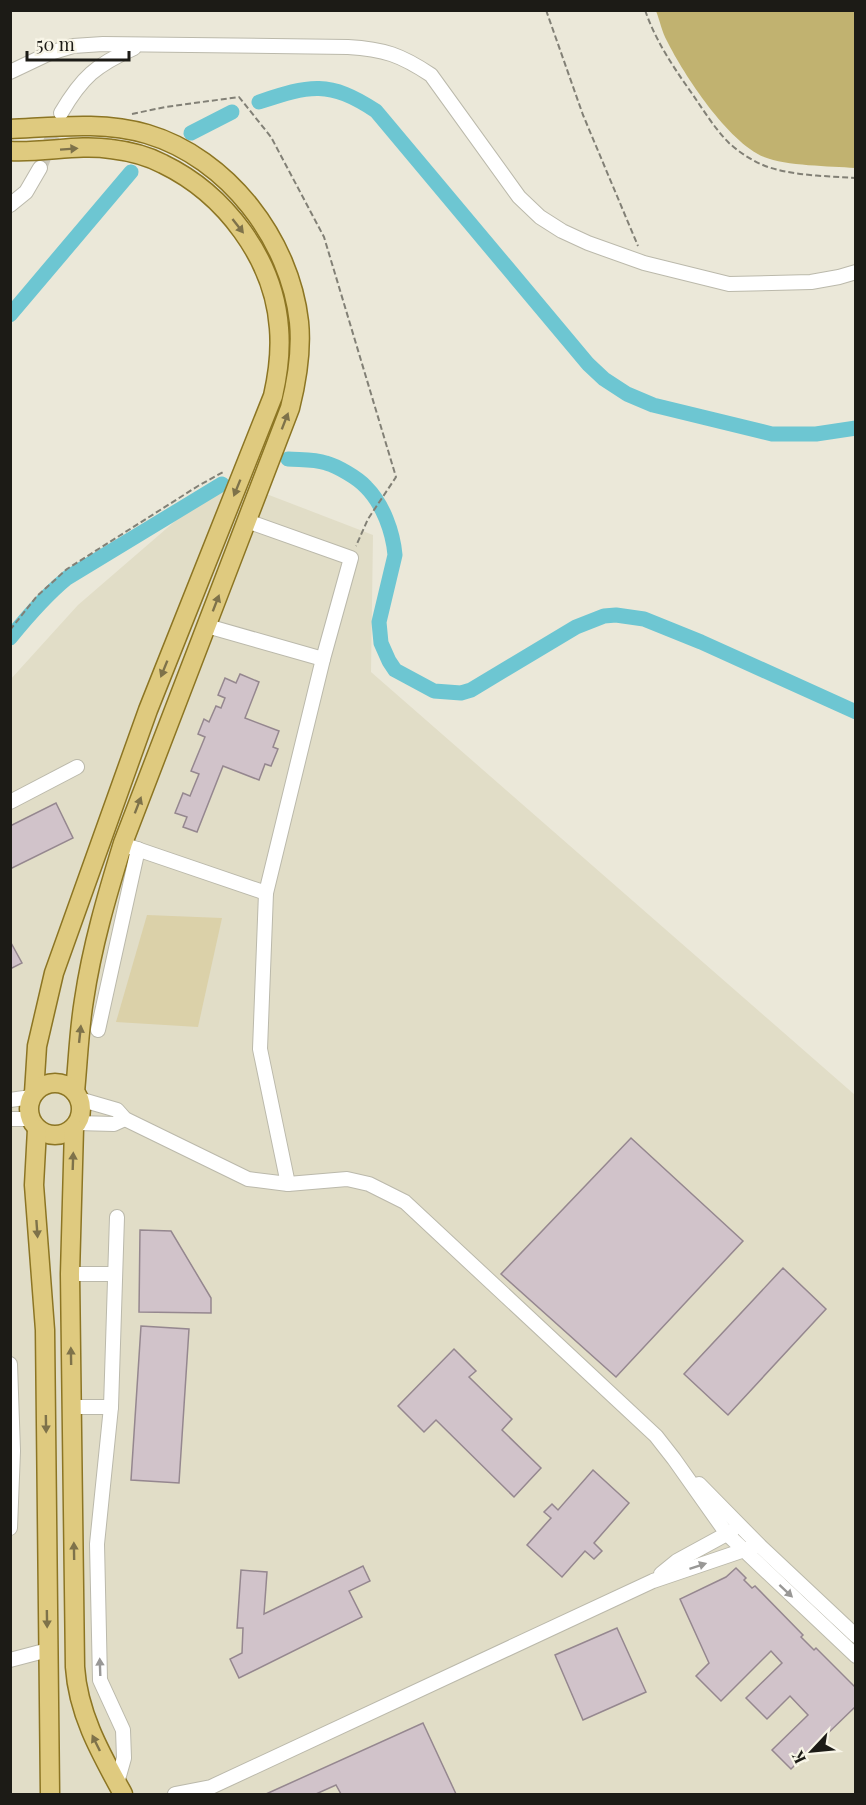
<svg xmlns="http://www.w3.org/2000/svg" width="866" height="1805" font-family="'Playfair Display',serif">
	<rect width="100%" height="100%" fill="#ebe8d9"/>
	<path fill="#e1ddc7" d="M 225,478 L 373,535 L 371,672 L 855,1095 L 855,1794 L 11,1794 L 10,680 L 78,605 Z"/>
	<path fill="#dbd1a9" d="M 147,915 L 222,918 L 198,1027 L 116,1022 Z"/>
	<path fill="#c1b270" d="M 656,11 L 855,11 L 855,168 C 830,166 786,166 764,157 C 728,142 684,75 667,41 C 662,32 660,21 656,11 Z"/>
	<g fill="none" stroke-linecap="round" stroke-linejoin="round">
		<g stroke="#6dc6d2" stroke-width="15">
			<path d="M 259,102 C 310,85 329,80 376,111 L 588,364 L 604,379 L 627,394 L 653,405 L 772,434 L 816,434 L 856,428"/>
			<path d="M 191,133 L 232,112"/>
			<path d="M 10,315 L 131,172"/>
			<path d="M 288,459 C 301,460 314,459 326,463 C 337,466 358,478 366,487 C 383,504 393,532 395,555 L 379,622 L 381,643 L 389,661 L 395,670 L 434,691 L 461,693 L 471,690 L 576,627 L 604,616 L 616,615 L 644,619 L 701,642 L 856,712"/>
			<path d="M 10,638 C 28,616 45,596 67,578 L 222,484"/>
		</g>
	</g>
	<g fill="#d1c3ca" stroke="#95878f" stroke-width="1.5">
		<path d="M 240,674 L 259,682 L 245,718 L 279,731 L 273,747 L 278,749 L 271,766 L 265,764 L 259,780 L 223,766 L 197,832 L 183,827 L 187,817 L 175,813 L 183,793 L 190,796 L 199,774 L 191,771 L 205,737 L 198,734 L 204,719 L 209,722 L 216,706 L 221,708 L 225,698 L 218,695 L 225,678 L 236,683 Z"/>
		<path d="M 56,803 L 73,838 L 10,869 L 10,826 Z"/>
		<path d="M 10,941 L 22,963 L 10,969 Z"/>
		<path d="M 631,1138 L 743,1241 L 616,1377 L 501,1274 Z"/>
		<path d="M 140,1230 L 171,1231 L 211,1298 L 211,1313 L 139,1312 Z"/>
		<path d="M 783,1268 L 826,1309 L 728,1415 L 684,1374 Z"/>
		<path d="M 141,1326 L 189,1329 L 179,1483 L 131,1480 Z"/>
		<path d="M 454,1349 L 476,1371 L 469,1377 L 512,1419 L 502,1430 L 541,1468 L 514,1497 L 436,1420 L 424,1432 L 398,1406 Z"/>
		<path d="M 593,1470 L 629,1503 L 594,1543 L 602,1551 L 594,1559 L 585,1551 L 562,1577 L 527,1545 L 551,1518 L 544,1512 L 552,1504 L 558,1510 Z"/>
		<path d="M 363,1566 L 370,1581 L 349,1591 L 362,1617 L 239,1678 L 230,1659 L 242,1653 L 243,1628 L 237,1628 L 241,1570 L 267,1572 L 264,1614 Z"/>
		<path d="M 736,1568 L 746,1578 L 744,1580 L 752,1588 L 755,1586 L 803,1635 L 801,1637 L 814,1650 L 816,1648 L 856,1688 L 856,1706 L 791,1769 L 772,1750 L 808,1715 L 790,1696 L 767,1719 L 746,1698 L 782,1663 L 771,1651 L 721,1701 L 696,1676 L 709,1663 L 680,1599 L 726,1577 Z"/>
		<path d="M 617,1628 L 646,1692 L 583,1720 L 555,1655 Z"/>
		<path d="M 423,1723 L 456,1794 L 341,1794 L 336,1785 L 316,1794 L 266,1794 Z"/>
	</g>
	<g fill="none" stroke-linecap="round" stroke-linejoin="round">
		<path stroke="#ccc9bc" stroke-width="14" stroke-dasharray="14 7" stroke-linecap="butt" d="M 40,168 L 59,119"/>
		<g stroke="#bbb9ab" stroke-width="16">
			<g id="minor">
				<path d="M 10,72 L 50,53 L 73,46 L 103,44 L 348,47 C 384,49 401,55 431,75 L 519,197 L 540,217 L 562,231 L 588,243 L 644,263 L 729,284 L 811,282 L 839,277 L 856,272"/>
				<path d="M 61,113 C 82,77 96,65 134,48"/>
				<path d="M 10,205 L 26,192 L 40,168"/>
				<path d="M 247,521 L 351,558 L 323,659 L 266,893 L 260,1049 L 288,1184"/>
				<path d="M 207,626 L 323,659"/>
				<path d="M 10,802 L 77,767"/>
				<path d="M 131,847 L 266,893"/>
				<path d="M 98,1030 L 138,849"/>
				<path d="M 79,1099 L 117,1110 L 125,1119 L 248,1179 L 288,1184 L 347,1179 L 369,1184 L 405,1202 L 656,1436 L 674,1459 L 727,1534 L 856,1656"/>
				<path d="M 10,1100 L 31,1097"/>
				<path d="M 10,1119 L 31,1119"/>
				<path d="M 77,1123 L 114,1124 L 125,1119"/>
				<path d="M 70,1274 L 115,1274"/>
				<path d="M 10,1364 L 13,1451 L 10,1528"/>
				<path d="M 72,1407 L 111,1407"/>
				<path d="M 699,1484 L 759,1545 L 856,1636"/>
				<path d="M 661,1574 L 677,1561 L 732,1531"/>
				<path d="M 10,1660 L 48,1650"/>
				<path d="M 117,1783 L 124,1758 L 123,1730 L 100,1680 L 97,1544 L 111,1407 L 117,1217"/>
				<path d="M 175,1794 L 211,1787 L 653,1581 L 759,1545"/>
			</g>
		</g>
		<g stroke="#8c7523" stroke-width="21">
			<g id="major">
				<path d="M 10,129 C 55,127 103,121 147,134 C 228,158 290,240 299,322 C 302,352 297,380 290,408 L 123,843 C 107,895 92,946 84,1000 C 79,1030 78,1061 75,1092"/>
				<path d="M 10,151 C 44,153 78,144 111,149 C 128,151 148,156 163,164 C 225,194 274,259 279,328 C 281,351 278,374 273,396 L 148,710 L 54,973 L 37,1046 L 34,1093"/>
				<circle cx="55" cy="1109" r="26"/>
				<path d="M 74,1128 L 70,1274 L 75,1667 C 78,1714 101,1754 123,1794"/>
				<path d="M 37,1129 L 34,1185 L 45,1330 L 50,1794"/>
			</g>
		</g>
		<g stroke="#828076" stroke-width="2" stroke-dasharray="6 3" stroke-linecap="butt">
			<path d="M 546,10 L 583,115 L 638,246"/>
			<path d="M 645,10 C 656,42 674,68 693,95 C 704,111 715,129 729,143 C 740,153 754,162 768,167 C 796,176 827,176 856,178"/>
			<path d="M 132,114 L 165,107 L 239,97 L 271,137 L 324,237 L 396,477 L 368,519 L 356,546"/>
			<path d="M 10,630 L 37,596 L 67,569 L 198,486 L 225,471"/>
		</g>
		<use href="#minor" stroke="#fff" stroke-width="14"/>
		<use href="#major" stroke="#dfca7f" stroke-width="18"/>
	</g>
	<defs><path id="oneway-solid" d="M-6-.8H1V-3.2L6.5 0L1 3.2V.8H-6Z" transform="scale(1.5)"/></defs>
	<g fill="#7e724a">
		<use href="#oneway-solid" transform="translate(69 149) rotate(-4)"/>
		<use href="#oneway-solid" transform="translate(238 226) rotate(52)"/>
		<use href="#oneway-solid" transform="translate(285 421) rotate(-69)"/>
		<use href="#oneway-solid" transform="translate(237 488) rotate(112)"/>
		<use href="#oneway-solid" transform="translate(216 603) rotate(-69)"/>
		<use href="#oneway-solid" transform="translate(164 669) rotate(112)"/>
		<use href="#oneway-solid" transform="translate(138 805) rotate(-69)"/>
		<use href="#oneway-solid" transform="translate(80 1034) rotate(-84)"/>
		<use href="#oneway-solid" transform="translate(73 1161) rotate(-88)"/>
		<use href="#oneway-solid" transform="translate(37 1229) rotate(86)"/>
		<use href="#oneway-solid" transform="translate(71 1356) rotate(-91)"/>
		<use href="#oneway-solid" transform="translate(46 1424) rotate(89)"/>
		<use href="#oneway-solid" transform="translate(74 1551) rotate(-91)"/>
		<use href="#oneway-solid" transform="translate(47 1619) rotate(89)"/>
		<use href="#oneway-solid" transform="translate(96 1743) rotate(-116)"/>
	</g>
	<g fill="#999896">
		<use href="#oneway-solid" transform="translate(698 1566) rotate(-18)"/>
		<use href="#oneway-solid" transform="translate(786 1591) rotate(43)"/>
		<use href="#oneway-solid" transform="translate(100 1667) rotate(-92)"/>
	</g>
	<rect width="866" height="1805" fill="none" stroke="#1c1b16" stroke-width="24"/>
	<g transform="translate(812 1751) rotate(244)" stroke="#f8f5e7" stroke-width="4.5" paint-order="stroke">
	<path d="M0-4.5L10 22L0 15L-10 22Z" fill="#1c1b16"/>
	<text y="-9" font-size="16" font-weight="bold" text-anchor="middle" fill="#1c1b16">K</text>
	</g>
	<path d="M27 51v9h102v-9" fill="none" stroke="#1c1b16" stroke-width="3"/>
	<text x="36" y="51" font-size="18" fill="#1c1b16" stroke="#f8f5e7" stroke-width="4.5" paint-order="stroke">50 m</text>
</svg>
